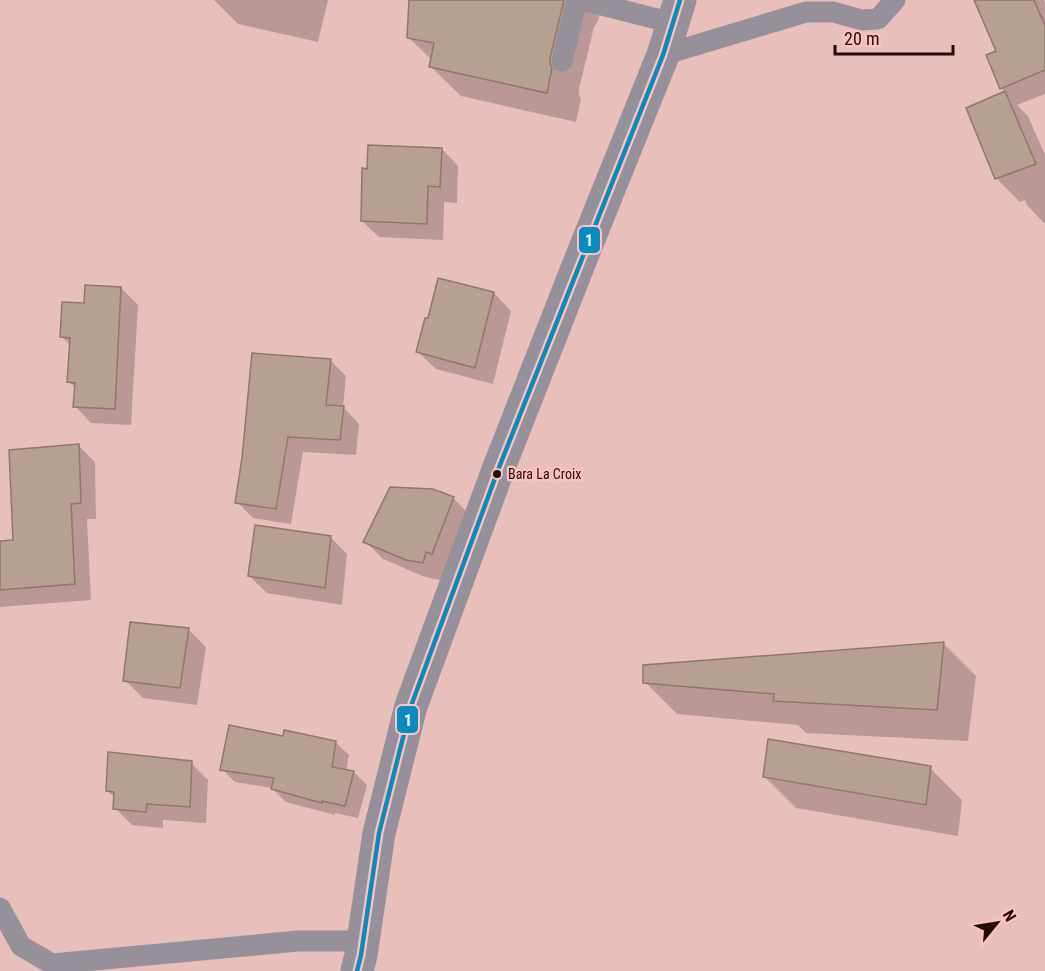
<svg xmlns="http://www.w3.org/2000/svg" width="1045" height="971" font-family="'Roboto Condensed',sans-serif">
	<rect width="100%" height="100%" fill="#e8bfbb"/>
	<g fill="#0003">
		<path d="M 214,0 L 328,0 L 318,42 L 238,24 Z"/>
		<path d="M 410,0 L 601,0 L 602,2 L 598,21 L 594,27 L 579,89 L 579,95 L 581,99 L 576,122 L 461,96 L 431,67 L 432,60 L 408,37 Z"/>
		<path d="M 976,0 L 1044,0 L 1045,3 L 1045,94 L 1017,105 L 1028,116 L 1045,155 L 1045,224 L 1027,205 L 1025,200 L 1020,202 L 996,178 L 968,109 L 1006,92 L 1001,88 L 998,52 Z"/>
		<path d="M 442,149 L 458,166 L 457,203 L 444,202 L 443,240 L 379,237 L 362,221 L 368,171 Z"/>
		<path d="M 121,288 L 138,305 L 131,425 L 91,423 L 75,406 L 76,389 L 69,382 L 71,346 L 62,337 L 85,304 Z"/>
		<path d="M 494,293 L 511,311 L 493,384 L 436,369 L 418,352 Z"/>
		<path d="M 330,360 L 346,376 L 343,407 L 359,424 L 356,455 L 303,452 L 291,524 L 253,518 L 237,502 Z"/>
		<path d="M 78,445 L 95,462 L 96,519 L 87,519 L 91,600 L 0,607 L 0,542 L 15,541 Z"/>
		<path d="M 453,498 L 471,516 L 440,580 L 425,577 L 383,559 L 365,541 Z"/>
		<path d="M 330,537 L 347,554 L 342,605 L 267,593 L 249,576 Z"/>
		<path d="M 188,629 L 206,647 L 197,705 L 143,698 L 125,680 Z"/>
		<path d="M 943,643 L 976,676 L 968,741 L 806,733 L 798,725 L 677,714 L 645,682 Z"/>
		<path d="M 284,738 L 335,742 L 349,755 L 346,771 L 354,772 L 367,785 L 358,818 L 335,813 L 335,815 L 286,802 L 272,788 L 235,782 L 222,769 Z"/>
		<path d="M 191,763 L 208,780 L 206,823 L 163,820 L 163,828 L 132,825 L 115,808 L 115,798 L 107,790 Z"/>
		<path d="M 930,768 L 962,800 L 958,836 L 796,808 L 764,776 Z"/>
	</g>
	<g fill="#b79f91" stroke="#907868" stroke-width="1.5">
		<path d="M 409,0 L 564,0 L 550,58 L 550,64 L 552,68 L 547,93 L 429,67 L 434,43 L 407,38 Z"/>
		<path d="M 974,0 L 1034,0 L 1045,26 L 1045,70 L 1000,89 L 986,55 L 996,51 Z"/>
		<path d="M 1005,91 L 1036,164 L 995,179 L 966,108 Z"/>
		<path d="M 368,145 L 442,148 L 440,187 L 428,186 L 427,224 L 361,221 L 362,168 L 367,169 Z"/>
		<path d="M 438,278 L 494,292 L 475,368 L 416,352 L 425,318 L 428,318 Z"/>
		<path d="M 85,285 L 121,287 L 115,409 L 73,407 L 75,383 L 67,382 L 70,338 L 60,337 L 62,302 L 84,303 Z"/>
		<path d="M 252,353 L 331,359 L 326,405 L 344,406 L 340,440 L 288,437 L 276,509 L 235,503 L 242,458 Z"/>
		<path d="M 79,444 L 81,503 L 71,504 L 75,584 L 0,590 L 0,541 L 13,540 L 9,450 Z"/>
		<path d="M 390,487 L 433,489 L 454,497 L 432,554 L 426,552 L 423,563 L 406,560 L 363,542 Z"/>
		<path d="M 255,525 L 331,536 L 325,588 L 248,576 Z"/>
		<path d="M 130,622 L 189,628 L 180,688 L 123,681 Z"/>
		<path d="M 944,642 L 937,710 L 773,701 L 774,694 L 643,683 L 643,665 Z"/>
		<path d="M 229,725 L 283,736 L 284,730 L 336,741 L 332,767 L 354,771 L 345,806 L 322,801 L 322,803 L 271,789 L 274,778 L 220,770 Z"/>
		<path d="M 768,739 L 931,766 L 926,805 L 763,777 Z"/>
		<path d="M 108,752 L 192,761 L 190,807 L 147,804 L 146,812 L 113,809 L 114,792 L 106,791 Z"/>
	</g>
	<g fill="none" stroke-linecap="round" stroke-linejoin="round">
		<g stroke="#96909b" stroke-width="21">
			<path d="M 582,0 L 673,23"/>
			<path d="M 663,55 L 806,12 L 833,12 L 862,20 L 878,19 L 895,0"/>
			<path d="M 562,61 L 577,0"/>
			<path d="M 0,908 L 21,946 L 52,964 L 298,941 L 363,941"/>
		</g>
		<path stroke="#96909b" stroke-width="33" d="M 357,971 L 361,955 L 379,833 L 411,706 L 498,470 L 582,256 L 663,55 L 680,0"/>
		<g stroke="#fec1bc" stroke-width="9">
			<path id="bus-1" d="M 357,971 L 361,955 L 379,833 L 411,706 L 498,470 L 663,55 L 680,0"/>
		</g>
		<use href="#bus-1" stroke="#078cc0" stroke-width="4.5"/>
	</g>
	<circle fill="#240a09" stroke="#fec1bc" stroke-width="2" cx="497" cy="474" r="5"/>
	<g text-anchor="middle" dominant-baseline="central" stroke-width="4.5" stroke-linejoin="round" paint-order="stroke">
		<g font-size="14" fill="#240a09" stroke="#fec1bc" text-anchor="start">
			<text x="508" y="474">Bara La Croix</text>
		</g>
	</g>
	<g stroke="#fec1bc" stroke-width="2">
		<rect x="578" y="226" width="23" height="28" rx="6" fill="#078cc0"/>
		<rect x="396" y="705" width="23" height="29" rx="6" fill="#078cc0"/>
	</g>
	<g font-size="16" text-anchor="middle" font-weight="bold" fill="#fff">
		<text x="589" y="246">1</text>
		<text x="408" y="726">1</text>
	</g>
	<g transform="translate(997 923) rotate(60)" stroke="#fec1bc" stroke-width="4.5" paint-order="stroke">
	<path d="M0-4.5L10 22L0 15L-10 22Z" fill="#240a09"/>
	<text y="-9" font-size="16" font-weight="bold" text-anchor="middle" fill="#240a09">N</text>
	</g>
	<path d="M835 45v9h118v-9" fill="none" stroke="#240a09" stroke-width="3"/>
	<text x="844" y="45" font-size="18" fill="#240a09" stroke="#fec1bc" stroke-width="4.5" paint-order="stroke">20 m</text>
</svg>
